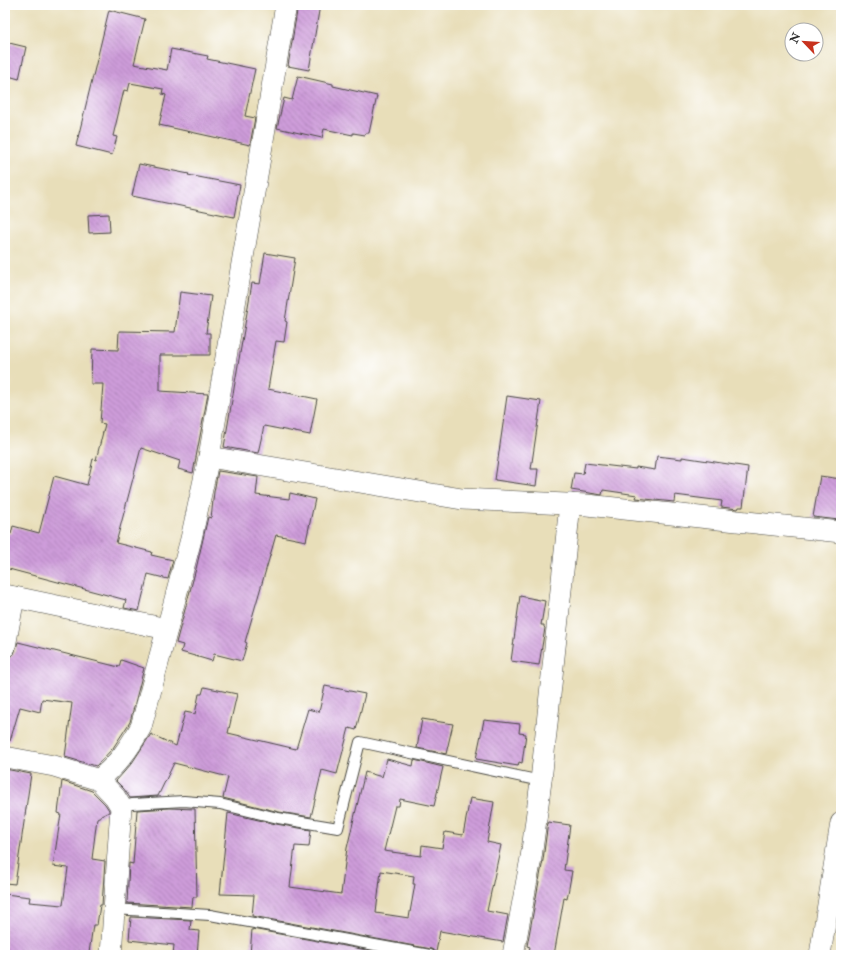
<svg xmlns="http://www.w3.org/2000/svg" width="846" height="960" font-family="'IM FELL Double Pica',serif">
	<defs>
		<pattern id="building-back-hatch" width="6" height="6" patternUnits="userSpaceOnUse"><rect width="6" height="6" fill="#ce9cda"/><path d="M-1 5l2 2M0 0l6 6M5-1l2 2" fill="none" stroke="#a77fb1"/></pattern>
	</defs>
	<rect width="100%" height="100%" fill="#fff"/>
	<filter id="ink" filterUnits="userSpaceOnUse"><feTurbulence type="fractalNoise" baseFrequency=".025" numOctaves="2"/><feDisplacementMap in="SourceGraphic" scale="8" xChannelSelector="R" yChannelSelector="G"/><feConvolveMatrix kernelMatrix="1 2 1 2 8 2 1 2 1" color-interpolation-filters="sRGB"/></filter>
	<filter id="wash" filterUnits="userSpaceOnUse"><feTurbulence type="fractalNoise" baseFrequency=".012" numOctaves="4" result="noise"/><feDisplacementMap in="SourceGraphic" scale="16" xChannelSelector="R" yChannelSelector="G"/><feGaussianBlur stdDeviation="0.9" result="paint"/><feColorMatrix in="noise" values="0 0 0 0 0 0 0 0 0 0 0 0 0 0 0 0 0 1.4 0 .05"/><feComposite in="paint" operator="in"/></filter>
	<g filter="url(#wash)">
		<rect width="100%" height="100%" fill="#e8deb9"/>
		<g id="blocks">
			<g fill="url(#building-back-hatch)" fill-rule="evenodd">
				<path d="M 298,5 L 320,5 L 309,70 L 288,66 Z"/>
				<path d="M 109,10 L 145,19 L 134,64 L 167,70 L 171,49 L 208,56 L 207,59 L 255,69 L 245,116 L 255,118 L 250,145 L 159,125 L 166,95 L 162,94 L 163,89 L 130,83 L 128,91 L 124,90 L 113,136 L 117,137 L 112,155 L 76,146 Z"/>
				<path d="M 5,42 L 26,47 L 19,79 L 5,75 Z"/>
				<path d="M 298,76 L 333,84 L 333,86 L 377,96 L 369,133 L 366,133 L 365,135 L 353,133 L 353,135 L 324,129 L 322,138 L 277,128 L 284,98 L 292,100 Z"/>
				<path d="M 139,164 L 189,174 L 188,175 L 240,185 L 234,217 L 132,196 Z"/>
				<path d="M 109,214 L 110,232 L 89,233 L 88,215 Z"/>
				<path d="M 265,253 L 295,258 L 285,321 L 287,322 L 284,342 L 276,341 L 268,389 L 317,399 L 310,435 L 264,426 L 258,453 L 224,447 L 252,283 L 260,284 Z"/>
				<path d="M 180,292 L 211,296 L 206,333 L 210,333 L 210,355 L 160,355 L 160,391 L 208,394 L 193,473 L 178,469 L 180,461 L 141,448 L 116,543 L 152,552 L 151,555 L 173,560 L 168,579 L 148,574 L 139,611 L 124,608 L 126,600 L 5,568 L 5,532 L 11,534 L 13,526 L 39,533 L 54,476 L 87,485 L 93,459 L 96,460 L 105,424 L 100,423 L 103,384 L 91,384 L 92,349 L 118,350 L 119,331 L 175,332 Z"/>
				<path d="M 507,396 L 541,401 L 531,469 L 538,469 L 536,486 L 495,480 Z"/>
				<path d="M 657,456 L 682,459 L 682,457 L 748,467 L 743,507 L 739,507 L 738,509 L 721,507 L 722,501 L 675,495 L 674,502 L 636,498 L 637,495 L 603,490 L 602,495 L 571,490 L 574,473 L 583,474 L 585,463 L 636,469 L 636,467 L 655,470 Z"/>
				<path d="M 218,471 L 258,477 L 256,495 L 289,499 L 290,493 L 315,499 L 306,541 L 276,535 L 245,642 L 247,643 L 242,661 L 214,654 L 212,661 L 181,652 L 183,645 L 176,643 L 197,565 L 208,517 L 211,518 L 214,492 Z"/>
				<path d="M 820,476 L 841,479 L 841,519 L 839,518 L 839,520 L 813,517 Z"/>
				<path d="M 520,596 L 545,601 L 541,625 L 544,625 L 544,627 L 545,628 L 539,665 L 511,661 Z"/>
				<path d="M 18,642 L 119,667 L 121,660 L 144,668 L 130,722 L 113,748 L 96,766 L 65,757 L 72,703 L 42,699 L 40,712 L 20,707 L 10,741 L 5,740 L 5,659 L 9,658 L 14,654 Z"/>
				<path d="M 325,686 L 365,694 L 356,730 L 349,728 L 337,774 L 322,770 L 311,817 L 279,812 L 223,798 L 228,777 L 174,763 L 158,796 L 130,798 L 124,789 L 116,781 L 132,763 L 151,734 L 176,746 L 185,712 L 195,714 L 199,694 L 202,694 L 204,687 L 237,694 L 228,733 L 296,749 L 308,709 L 319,712 Z"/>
				<path d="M 422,719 L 453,724 L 446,754 L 417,748 Z"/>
				<path d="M 484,720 L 520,724 L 519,733 L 526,734 L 522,763 L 519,762 L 518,766 L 476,759 Z"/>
				<path d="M 387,759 L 413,766 L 414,760 L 443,767 L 434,806 L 400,799 L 399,806 L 395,806 L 384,851 L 421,856 L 422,845 L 442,848 L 445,832 L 463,835 L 470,798 L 494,802 L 487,842 L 501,845 L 487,911 L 508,915 L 503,942 L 440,931 L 436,952 L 431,949 L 252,916 L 254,895 L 220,894 L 228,813 L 276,824 L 311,830 L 309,847 L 295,846 L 290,887 L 341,894 L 347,848 L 365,772 L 382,777 ZM 381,871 L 414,876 L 413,884 L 415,884 L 409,918 L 376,913 Z"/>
				<path d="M 5,769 L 31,774 L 15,884 L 5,883 Z"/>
				<path d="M 62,781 L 92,791 L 105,804 L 109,810 L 109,812 L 97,818 L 92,859 L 105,861 L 102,905 L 100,905 L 97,925 L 93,925 L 89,953 L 77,951 L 77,955 L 5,955 L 5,894 L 30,897 L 29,902 L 63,905 L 68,868 L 53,866 L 61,814 L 58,813 Z"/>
				<path d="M 170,808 L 195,809 L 197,897 L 193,897 L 192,907 L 127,903 L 129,863 L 133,864 L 137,810 Z"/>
				<path d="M 548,822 L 570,825 L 564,870 L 572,871 L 567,899 L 564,898 L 554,955 L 528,955 L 530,947 L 527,946 L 543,860 Z"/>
				<path d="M 131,917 L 191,920 L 190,930 L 199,931 L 197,955 L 173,955 L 174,945 L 129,940 Z"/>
				<path d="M 252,929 L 394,955 L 250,955 Z"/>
			</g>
		</g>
	</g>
	<g filter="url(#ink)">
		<use href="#blocks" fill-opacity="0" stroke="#474640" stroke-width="1"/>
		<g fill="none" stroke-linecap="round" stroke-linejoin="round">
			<g stroke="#474640" stroke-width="12">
				<g id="service">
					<path d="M 121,807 L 132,804 L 184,801 L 220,804 L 278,818 L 338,828 L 360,742 L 541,781"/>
					<path d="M 114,909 L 210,915 L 430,955"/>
				</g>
			</g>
			<g stroke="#474640" stroke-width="22">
				<g id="minor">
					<path d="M 209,457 L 462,499 L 587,505 L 841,532"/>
					<path d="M 5,595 L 167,629"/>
					<path d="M 5,647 L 14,597"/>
					<path d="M 5,757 L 54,766 L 99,780"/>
					<path d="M 111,955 L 121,807 L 115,797 L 99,780 C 119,762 128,750 141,727 L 191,539 L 209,457 L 286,5"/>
					<path d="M 513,955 L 531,858 L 541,781 L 570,504"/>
					<path d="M 820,955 L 841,823"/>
				</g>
			</g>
			<use href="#service" stroke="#fff" stroke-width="10"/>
			<use href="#minor" stroke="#fff" stroke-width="21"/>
		</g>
	</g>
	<rect width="846" height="960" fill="none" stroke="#fff" stroke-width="20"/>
	<g transform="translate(804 42) rotate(295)"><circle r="19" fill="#ffffff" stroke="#aaaaaa"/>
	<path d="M0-3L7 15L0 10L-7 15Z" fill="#c8321e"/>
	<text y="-6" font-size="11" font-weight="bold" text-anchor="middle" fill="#2b2b2b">N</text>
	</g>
</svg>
